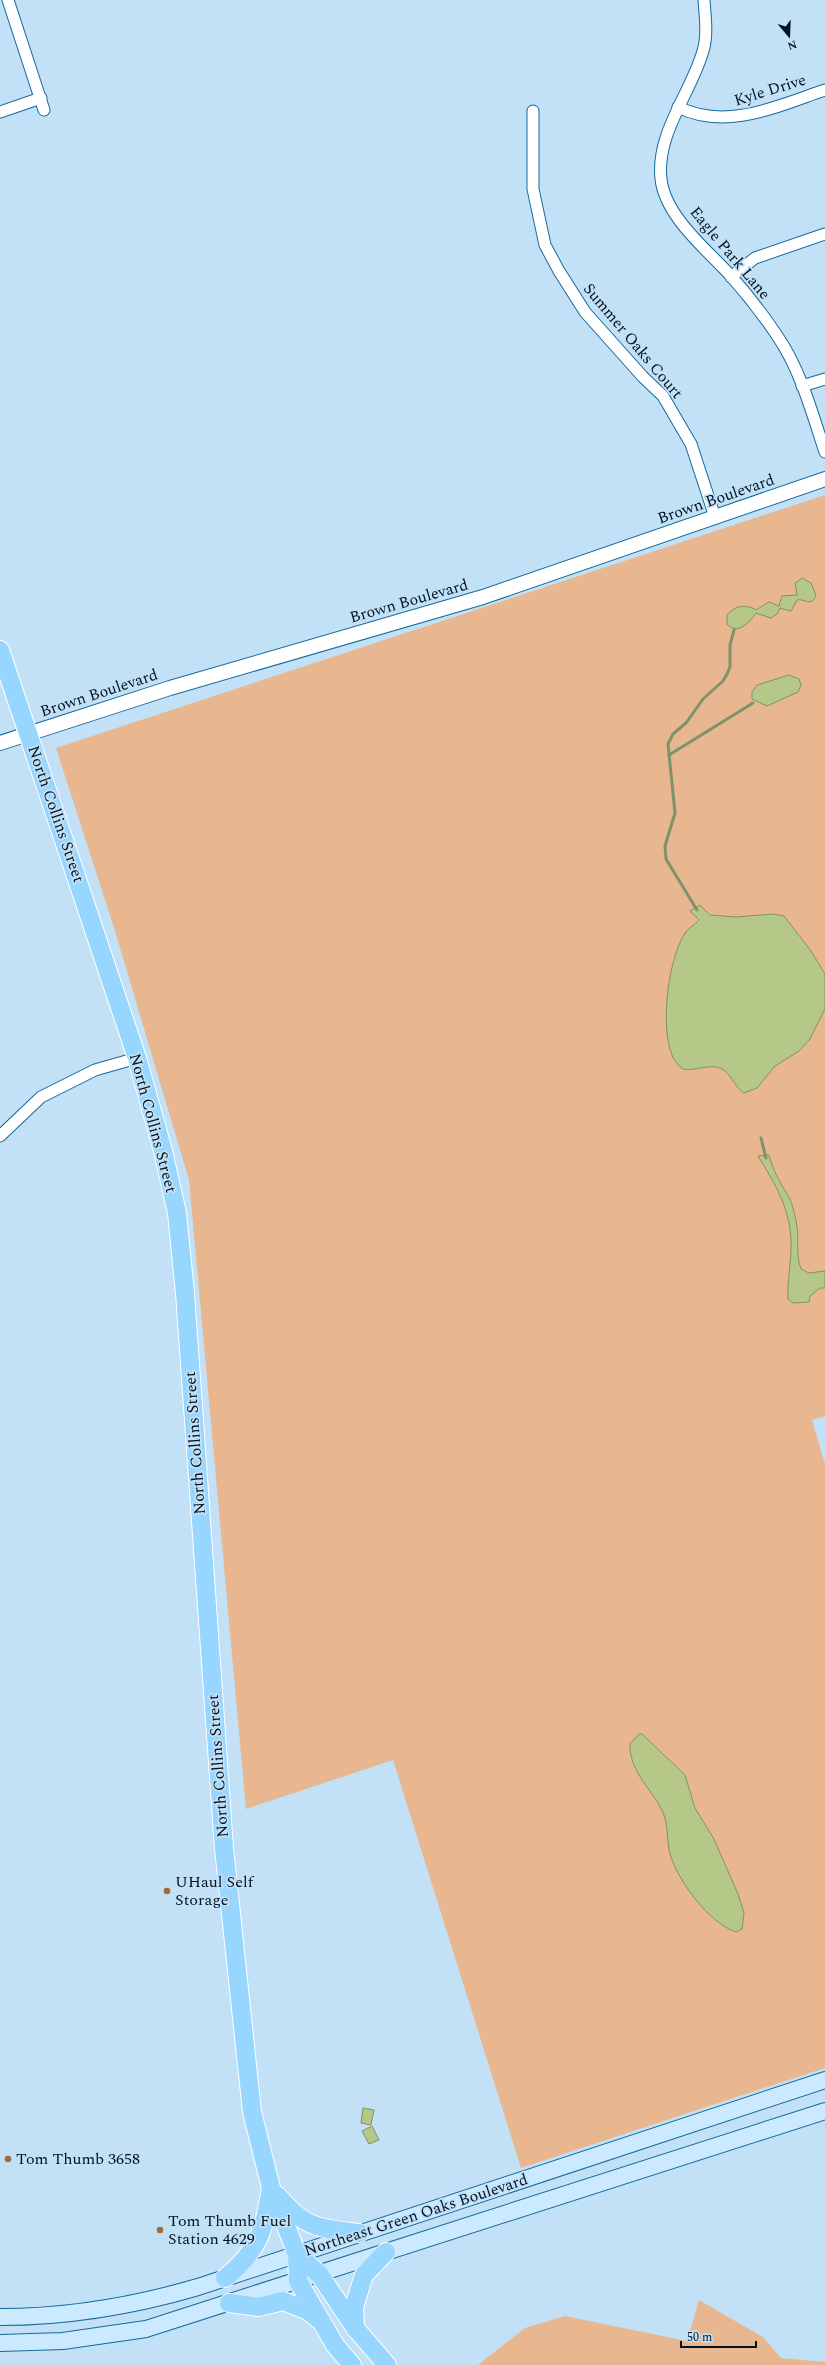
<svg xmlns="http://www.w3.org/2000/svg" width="825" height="2365" font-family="Spectral,serif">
	<rect width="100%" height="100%" fill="#c2e0f6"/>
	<g fill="#e8b78f">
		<path d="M 825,495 L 825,1416 L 812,1420 L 825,1464 L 825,2068 L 521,2168 L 393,1760 L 246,1809 L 189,1180 L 115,931 L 56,748 Z"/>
		<path d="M 699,2300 L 763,2337 L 781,2358 L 825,2362 L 825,2365 L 478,2365 L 525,2328 L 565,2316 L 687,2341 Z"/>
	</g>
	<g fill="#b6c888" stroke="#7f9269">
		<path d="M 802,578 L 811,583 L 816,595 C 811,608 805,598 797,600 L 791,611 L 780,608 L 777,614 L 771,618 L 756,613 C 750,622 737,636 727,624 L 727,615 C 736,605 745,604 756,610 L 769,602 L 779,606 L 782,596 L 797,595 L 795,583 Z"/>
		<path d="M 789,675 L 799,679 L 801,685 L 798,692 L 767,706 L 752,699 L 752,692 L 757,685 Z"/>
		<path d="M 700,905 L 710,915 L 736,917 L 773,914 L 784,916 L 811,951 L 825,974 L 825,1009 L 810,1039 L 799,1051 L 775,1066 L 757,1088 L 744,1093 C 735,1087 733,1078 725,1071 C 713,1061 697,1072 683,1069 C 678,1065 674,1061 672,1055 C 660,1026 668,960 685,933 C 688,928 695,925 699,920 L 690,911 Z"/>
		<path d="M 769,1155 C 773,1170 779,1181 787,1194 C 792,1201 794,1212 796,1221 C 800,1237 795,1254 801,1269 L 809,1273 L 825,1271 L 825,1288 L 820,1288 L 810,1296 L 809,1302 L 793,1303 L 788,1299 C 787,1282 791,1264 791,1247 C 792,1212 776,1185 758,1156 Z"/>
		<path d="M 639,1734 L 642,1734 L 685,1775 L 695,1808 L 714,1839 L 738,1894 L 744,1913 L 742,1929 L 736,1932 C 709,1923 678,1881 670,1854 C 667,1842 668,1827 664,1815 C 654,1790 629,1773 630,1744 Z"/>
		<path d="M 363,2108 L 374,2110 L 371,2125 L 361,2123 Z"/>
		<path d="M 372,2126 L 379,2140 L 369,2144 L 362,2131 Z"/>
	</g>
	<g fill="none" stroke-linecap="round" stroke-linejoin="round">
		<g stroke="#7f9269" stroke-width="3">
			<path d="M 669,755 L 753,703"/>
			<path d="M 697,910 L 666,859 L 665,846 L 675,813 L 668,744 L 673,734 L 686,723 L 703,699 L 723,681 L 727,674 L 730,667 L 730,645 L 734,630"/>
			<path d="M 761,1138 L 766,1158"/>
		</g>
		<g stroke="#146a9b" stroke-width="13">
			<g id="minor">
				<path d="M 8,0 L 44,110"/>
				<path d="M 704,0 C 705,16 708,35 703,51 C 691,93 656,133 661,179 C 665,216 706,249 730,275 C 747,294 764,316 778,337 C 801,371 812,413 825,452"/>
				<path d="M 678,107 C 726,131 778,106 825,90"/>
				<path d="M 533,111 L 533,189 L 545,245 L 559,271 L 585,312 L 643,377 L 663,396 L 691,444 L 715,517"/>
				<path d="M 0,112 L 41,98"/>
				<path d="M 731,277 L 755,258 L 825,234"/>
				<path d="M 802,386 L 825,379"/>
				<path d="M 0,1136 L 41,1097 L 95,1070 L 137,1058"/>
			</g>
		</g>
		<g stroke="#146a9b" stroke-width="16">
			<path id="tertiary" d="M 0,743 L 170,688 L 483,597 L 825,479"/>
		</g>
		<g stroke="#146a9b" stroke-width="18">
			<g id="secondary">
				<path d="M 0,2317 C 68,2317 133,2306 198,2287 L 825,2080"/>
				<path d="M 0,2343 L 63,2341 L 146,2329 L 825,2111"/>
			</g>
		</g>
		<g stroke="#fff" stroke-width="20">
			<g id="primary">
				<path d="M 0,650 L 137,1058 L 163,1151 L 177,1213 L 185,1293 L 224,1848 L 252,2112 L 271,2188 L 297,2254 L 298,2281 L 335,2345 L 352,2365"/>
				<path d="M 278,2196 C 305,2229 319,2228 359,2233"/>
				<path d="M 297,2254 L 319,2274 L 356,2329 L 387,2365"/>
				<path d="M 225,2278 C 260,2249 263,2232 271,2189"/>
				<path d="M 229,2303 L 259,2307 L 283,2301 L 308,2311 L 318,2319"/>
				<path d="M 355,2328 L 354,2307 L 364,2275 L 386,2252"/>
			</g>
		</g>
		<use href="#minor" stroke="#fff" stroke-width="11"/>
		<use href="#tertiary" stroke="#fff" stroke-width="14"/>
		<use href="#secondary" stroke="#cbeaff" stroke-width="16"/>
		<use href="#primary" stroke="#97d6fe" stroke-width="18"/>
	</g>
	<g fill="#a7692f" stroke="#c2e0f6" stroke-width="1.5">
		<circle cx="167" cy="1891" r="4"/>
		<circle cx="8" cy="2159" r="4"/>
		<circle cx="160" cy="2230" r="4"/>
	</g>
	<g text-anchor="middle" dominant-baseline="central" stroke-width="3.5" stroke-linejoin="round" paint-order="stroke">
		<g font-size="16" fill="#001322" stroke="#c2e0f6">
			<text transform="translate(770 90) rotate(-17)">Kyle Drive</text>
			<text transform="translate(730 253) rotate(50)">Eagle Park Lane</text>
			<text transform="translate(633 341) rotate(50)">Summer Oaks Court</text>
			<text transform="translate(716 499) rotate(-19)">Brown Boulevard</text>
			<text transform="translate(409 601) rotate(-16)">Brown Boulevard</text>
			<text transform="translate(99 693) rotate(-18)">Brown Boulevard</text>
			<text transform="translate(56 814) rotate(71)">North Collins Street</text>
			<text transform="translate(153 1123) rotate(75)">North Collins Street</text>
			<text transform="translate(195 1443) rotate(-94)">North Collins Street</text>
			<text transform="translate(218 1766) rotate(-94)">North Collins Street</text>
			<text transform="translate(416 2215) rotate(-18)">Northeast Green Oaks Boulevard</text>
		</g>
		<g font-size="16" fill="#001322" stroke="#c2e0f6" text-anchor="start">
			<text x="175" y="1882">UHaul Self<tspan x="175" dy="18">Storage</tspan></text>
			<text x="16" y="2159">Tom Thumb 3658</text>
			<text x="168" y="2221">Tom Thumb Fuel<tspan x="168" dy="18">Station 4629</tspan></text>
		</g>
	</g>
	<g transform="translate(789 36) rotate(161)" stroke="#c2e0f6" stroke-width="3" paint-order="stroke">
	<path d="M0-3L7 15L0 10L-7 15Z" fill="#001322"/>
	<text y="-6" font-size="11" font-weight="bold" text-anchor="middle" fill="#001322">N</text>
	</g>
	<path d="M681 2341v6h75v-6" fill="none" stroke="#001322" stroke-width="2"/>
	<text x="687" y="2341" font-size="12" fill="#001322" stroke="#c2e0f6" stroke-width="3" paint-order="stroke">50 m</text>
</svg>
